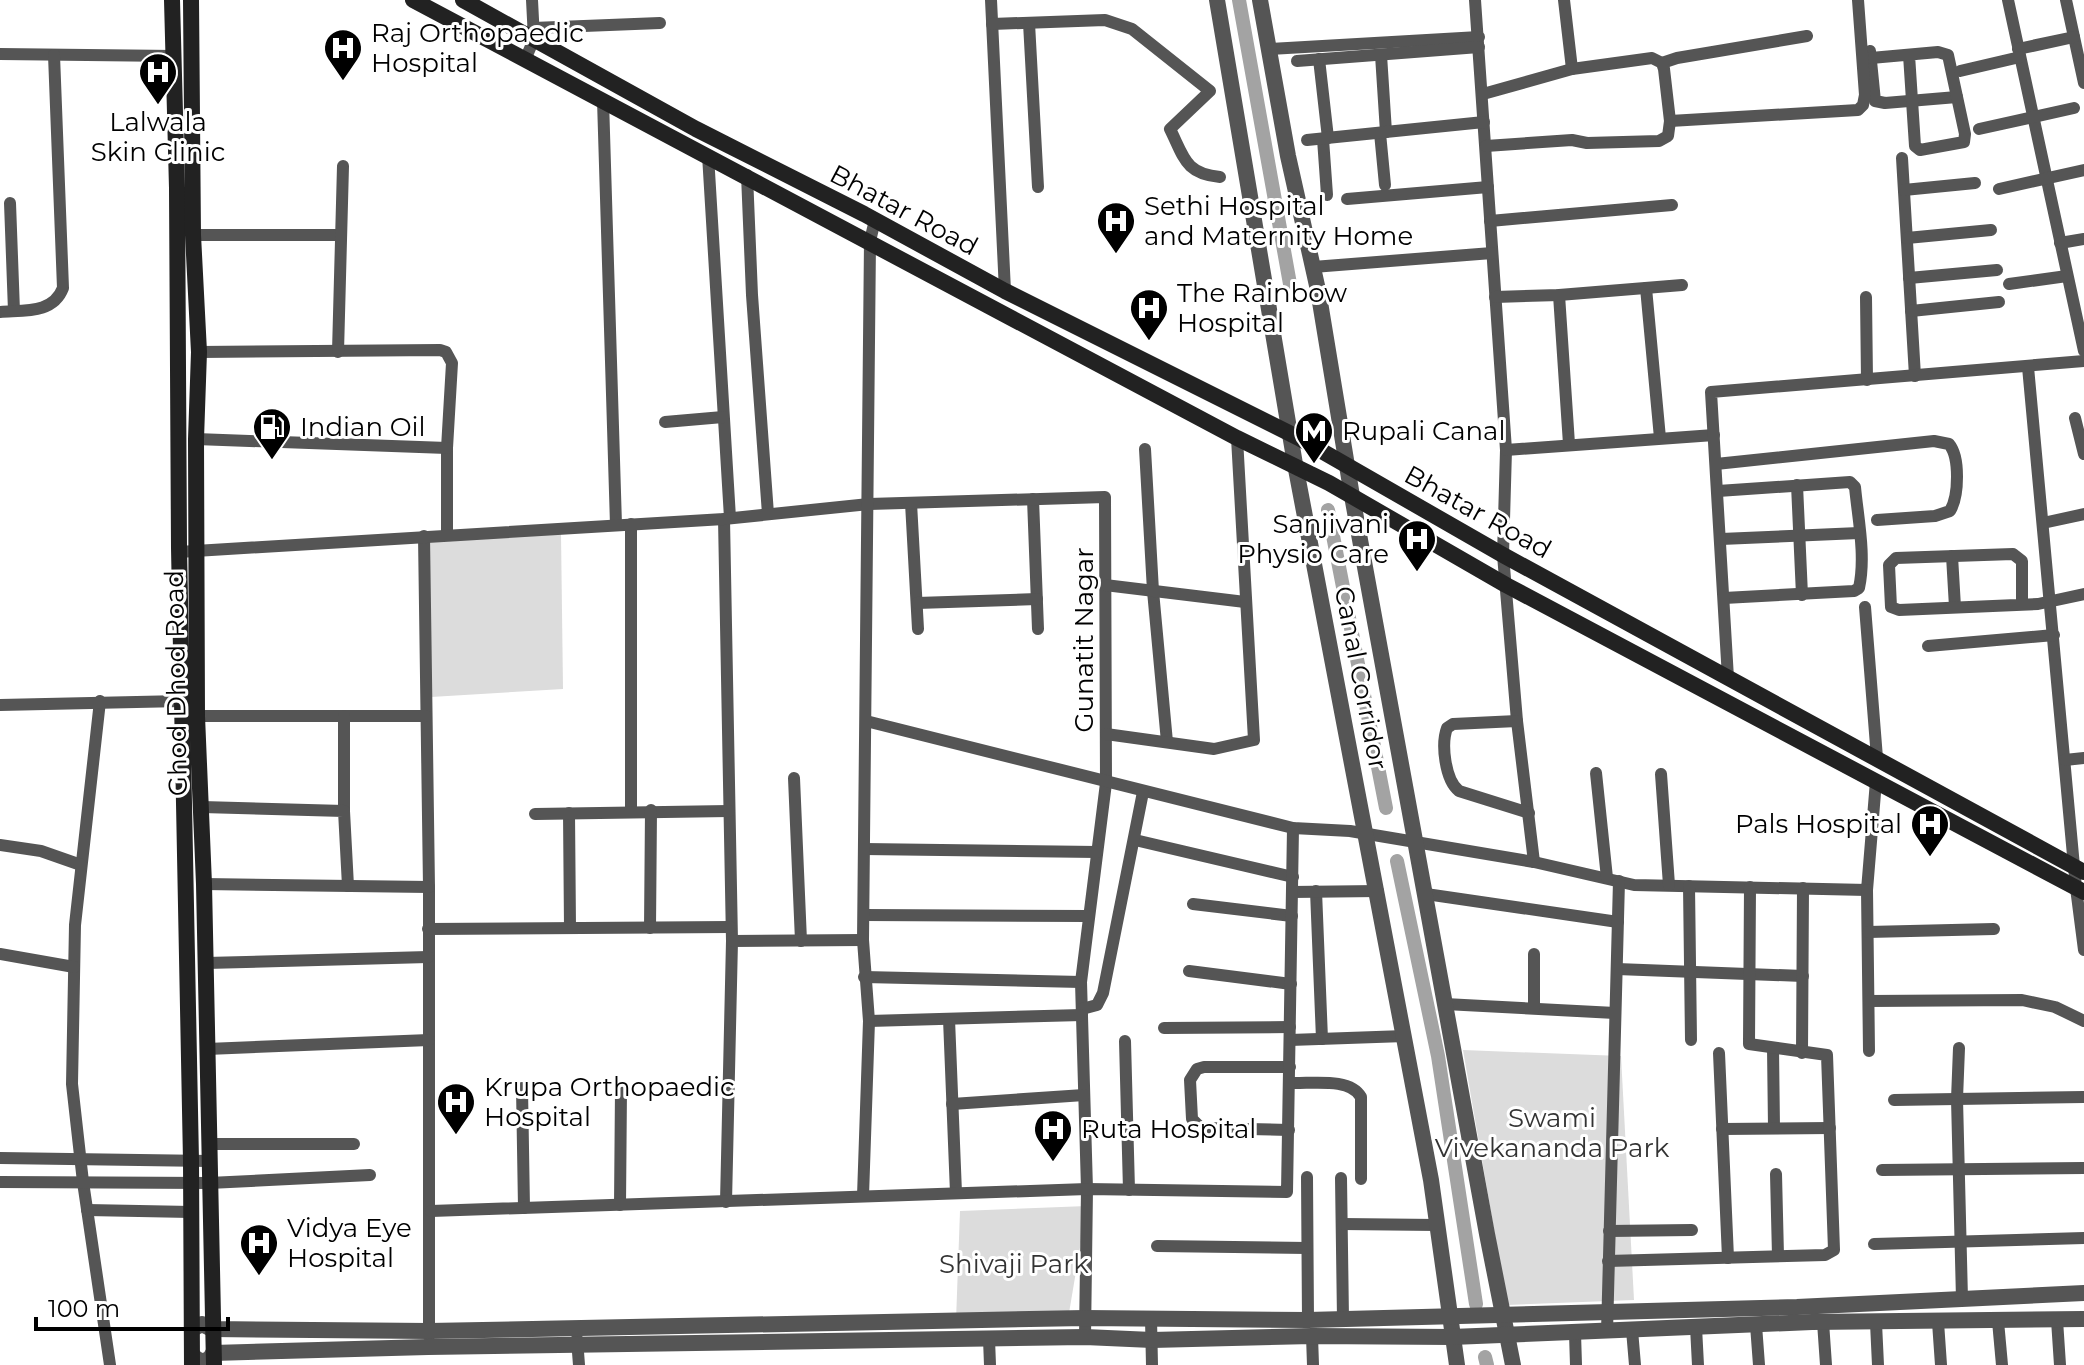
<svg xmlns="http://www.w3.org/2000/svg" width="2084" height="1365" font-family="Montserrat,sans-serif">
	<rect width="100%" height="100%" fill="#fff"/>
	<g fill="#dcdcdc">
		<path d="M 561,534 L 563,689 L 431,697 L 429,541 Z"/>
		<path d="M 1463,1050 L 1621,1056 L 1634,1300 L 1507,1305 Z"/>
		<path d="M 1087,1206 L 1068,1319 L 956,1321 L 960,1211 Z"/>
	</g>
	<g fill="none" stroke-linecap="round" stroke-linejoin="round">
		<g stroke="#a3a3a3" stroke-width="14">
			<path d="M 1239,0 L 1290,284"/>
			<path d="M 1328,510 L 1386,808"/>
			<path d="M 1397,861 L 1438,1056 L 1476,1304"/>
			<path d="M 1485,1357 L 1487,1365"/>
		</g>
		<g stroke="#555" stroke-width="12">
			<path d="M 991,0 L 1005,291"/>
			<path d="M 1475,0 L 1506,450 L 1503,555 L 1517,721 L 1534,862"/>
			<path d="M 1564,0 L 1572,69"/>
			<path d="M 2008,0 L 2084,351"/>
			<path d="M 2066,0 L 2084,83"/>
			<path d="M 1029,23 L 1038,187"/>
			<path d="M 992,24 L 1105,20 L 1132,29 L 1210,91 L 1170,129 C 1184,157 1185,174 1220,177"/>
			<path d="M 533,28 L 660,23"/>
			<path d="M 1269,49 L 1479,37"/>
			<path d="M 2018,49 L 2074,37"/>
			<path d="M 1870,51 L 1875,101 L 1885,103 L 1957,97"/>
			<path d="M 0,54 L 174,56"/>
			<path d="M 1381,55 L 1386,132"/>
			<path d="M 1871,58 L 1938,52 L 1948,55 L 1965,134 L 1964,142 L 1920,150 L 1915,146 L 1909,55"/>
			<path d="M 1319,59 L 1328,138"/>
			<path d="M 525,60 L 534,39 L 532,0"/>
			<path d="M 1297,61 L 1479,47"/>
			<path d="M 1662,63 L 1677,58 L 1807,36"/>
			<path d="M 1960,71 L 2020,57"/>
			<path d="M 1483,94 L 1572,69 L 1652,58 L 1662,63 L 1664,69 L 1670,121 L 1668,136 L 1659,141 L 1587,143 L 1572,140 L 1486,146"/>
			<path d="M 603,100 L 616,525"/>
			<path d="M 1670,121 L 1858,110 L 1863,105 L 1865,95 L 1858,0"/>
			<path d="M 1979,129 L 2074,108"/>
			<path d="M 1380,133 L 1385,185"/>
			<path d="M 1323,139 L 1327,195"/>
			<path d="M 1307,140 L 1484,122"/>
			<path d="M 708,155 L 730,518"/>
			<path d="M 1902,158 L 1915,376"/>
			<path d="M 747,175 L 752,295 L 768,514"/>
			<path d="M 1999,189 L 2084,170"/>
			<path d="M 1904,190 L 1975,183"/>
			<path d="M 1347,199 L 1488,187"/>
			<path d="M 10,203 L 14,311"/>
			<path d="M 1490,221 L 1672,205"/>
			<path d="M 193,235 L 341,235"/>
			<path d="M 1907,238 L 1991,230"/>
			<path d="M 2060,243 L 2084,239"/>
			<path d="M 1313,267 L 1492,253"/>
			<path d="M 1909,278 L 1997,270"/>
			<path d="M 2009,284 L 2067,276"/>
			<path d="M 1646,288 L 1660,438"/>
			<path d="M 1559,295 L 1569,444"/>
			<path d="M 1495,297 L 1559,295 L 1682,285"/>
			<path d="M 1866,297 L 1867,380"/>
			<path d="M 1911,311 L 1999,302"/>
			<path d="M 0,312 C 24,310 53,314 63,288 L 54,55"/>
			<path d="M 199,352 L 440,350 L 446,352 L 452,363 L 447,448 L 447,534"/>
			<path d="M 338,352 L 343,166"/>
			<path d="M 2028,367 L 2076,888 L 2084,950"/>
			<path d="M 2075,418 L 2084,454"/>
			<path d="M 665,422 L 723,417"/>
			<path d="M 196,439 L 447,448"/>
			<path d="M 1145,449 L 1153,591 L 1167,742"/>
			<path d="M 1506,450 L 1714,435"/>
			<path d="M 1716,464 L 1934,441 L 1949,444 C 1960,457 1959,496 1950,511 L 1935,516 L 1877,520"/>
			<path d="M 1797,485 L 1802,595"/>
			<path d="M 1718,491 L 1850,482 L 1855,487 C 1858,519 1866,556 1859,588 L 1854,591 L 1724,598"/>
			<path d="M 1033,499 L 1038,629"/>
			<path d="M 911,503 L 918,629"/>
			<path d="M 724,519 L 732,941 L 726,1202"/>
			<path d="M 2043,523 L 2084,514"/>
			<path d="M 631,524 L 631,811"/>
			<path d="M 424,536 L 429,887 L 429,1336"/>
			<path d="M 1721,539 L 1859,533"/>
			<path d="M 179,552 L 724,519 L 869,504 L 1105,497 L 1106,783 L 1081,982 L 1087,1189 L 1085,1337"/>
			<path d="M 1952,556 L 1955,607"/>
			<path d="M 1105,585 L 1245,602"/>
			<path d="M 917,603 L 1037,599"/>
			<path d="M 2022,604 L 2022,561 L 2013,554 L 1896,558 L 1889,565 L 1891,607 L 1899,610 L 2038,604 L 2084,594"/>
			<path d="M 1865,607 L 1877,758"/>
			<path d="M 1928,646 L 2054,635"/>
			<path d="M 1728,678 L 1711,392 L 2084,361"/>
			<path d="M 100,701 L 75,925 L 72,1084 L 83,1182 L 110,1365"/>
			<path d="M 0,705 L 182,701"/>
			<path d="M 197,716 L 426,716"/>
			<path d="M 344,716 L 344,811"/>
			<path d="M 866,721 L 1293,828 L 1350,831 L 1534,862 L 1634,885 L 1867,890 L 1876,781"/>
			<path d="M 1517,721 L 1453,724 L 1447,728 C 1441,744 1445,780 1459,791 L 1529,813"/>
			<path d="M 1106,734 L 1214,749 L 1254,740 L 1237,438"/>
			<path d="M 2065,760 L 2084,758"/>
			<path d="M 1596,773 L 1607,878"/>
			<path d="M 1661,774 L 1669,885"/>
			<path d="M 794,778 L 801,941"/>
			<path d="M 202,807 L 344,811 L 348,886"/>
			<path d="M 569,813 L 570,928"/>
			<path d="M 535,814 L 729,811"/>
			<path d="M 1135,840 L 1293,877"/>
			<path d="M 0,845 L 41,851 L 81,865"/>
			<path d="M 864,849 L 1097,852"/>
			<path d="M 204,884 L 429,887"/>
			<path d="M 1689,886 L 1691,1040"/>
			<path d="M 1867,890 L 1869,1051"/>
			<path d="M 1316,891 L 1322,1039"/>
			<path d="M 1292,892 L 1378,891"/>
			<path d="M 1426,894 L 1618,922"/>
			<path d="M 1193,904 L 1292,916"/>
			<path d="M 864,915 L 1089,916"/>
			<path d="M 650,928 L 651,810"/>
			<path d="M 428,929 L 730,927"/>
			<path d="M 1868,932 L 1994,929"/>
			<path d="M 732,941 L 863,940"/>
			<path d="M 0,954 L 74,967"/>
			<path d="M 206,963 L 428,957"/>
			<path d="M 1617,969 L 1803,976"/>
			<path d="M 1189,971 L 1291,984"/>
			<path d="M 864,977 L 1081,982"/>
			<path d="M 1869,1001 L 2022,1000 L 2055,1007 L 2084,1021"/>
			<path d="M 1445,1004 L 1615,1013"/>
			<path d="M 1534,1008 L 1534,954"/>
			<path d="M 1082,1009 L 1097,1005 L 1103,993 L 1143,792"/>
			<path d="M 949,1019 L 956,1193"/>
			<path d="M 869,1021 L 1082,1015"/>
			<path d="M 1164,1028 L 1290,1027"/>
			<path d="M 1290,1040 L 1405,1036"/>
			<path d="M 1125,1041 L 1129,1190"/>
			<path d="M 1773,1048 L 1774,1128"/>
			<path d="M 1959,1048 L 1957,1099 L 1962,1299"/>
			<path d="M 207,1049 L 429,1040"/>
			<path d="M 1719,1053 L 1728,1258"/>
			<path d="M 1802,1053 L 1803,888"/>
			<path d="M 1290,1083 C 1311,1084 1350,1077 1361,1097 L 1361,1179"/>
			<path d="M 522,1088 L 524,1208"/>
			<path d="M 1894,1100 L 2084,1097"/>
			<path d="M 952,1104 L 1084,1095"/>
			<path d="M 1722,1129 L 1830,1128"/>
			<path d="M 1289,1130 L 1201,1128 L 1192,1119 L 1190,1080 L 1197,1069 L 1204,1067 L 1290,1067"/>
			<path d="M 209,1144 L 354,1144"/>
			<path d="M 0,1158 L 209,1161"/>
			<path d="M 1882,1170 L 2084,1168"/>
			<path d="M 1776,1174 L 1778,1256"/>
			<path d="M 1307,1177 L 1308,1320"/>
			<path d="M 1341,1178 L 1343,1319"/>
			<path d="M 0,1182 L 209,1183 L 370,1175"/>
			<path d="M 863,1196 L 869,1021 L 863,940 L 870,241 L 875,220"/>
			<path d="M 620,1205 L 621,1089"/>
			<path d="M 87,1210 L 191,1212"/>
			<path d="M 431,1211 L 1087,1189 L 1287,1192 L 1293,828"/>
			<path d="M 1342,1224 L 1437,1225"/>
			<path d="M 1609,1231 L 1692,1230"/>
			<path d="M 1874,1244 L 2084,1238"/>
			<path d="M 1157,1246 L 1307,1248"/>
			<path d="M 1608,1261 L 1825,1255 L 1834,1250 L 1827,1055 L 1749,1044 L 1750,887"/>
			<path d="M 1151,1319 L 1152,1365"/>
			<path d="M 2057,1320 L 2060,1365"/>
			<path d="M 1998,1321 L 2002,1365"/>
			<path d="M 1823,1322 L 1826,1365"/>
			<path d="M 1938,1322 L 1941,1365"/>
			<path d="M 1876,1323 L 1878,1365"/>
			<path d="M 1756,1325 L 1759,1365"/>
			<path d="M 1696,1327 L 1698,1365"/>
			<path d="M 1632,1330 L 1635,1365"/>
			<path d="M 1607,1332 L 1619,881"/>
			<path d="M 1575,1333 L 1576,1365"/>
			<path d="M 1312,1336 L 1313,1365"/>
			<path d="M 577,1339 L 579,1365"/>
			<path d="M 989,1339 L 990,1365"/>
		</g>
		<g stroke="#555" stroke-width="16">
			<path d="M 1217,0 L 1295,464 L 1431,1180 L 1457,1365"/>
			<path d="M 1260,0 L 1288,156 L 1318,290 L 1352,496 L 1487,1234 L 1513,1365"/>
			<path d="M 192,1329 L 202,1324 L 212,1329 L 429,1331 L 1085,1318 L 1308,1320 L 1797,1307 L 2084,1293"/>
			<path d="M 192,1354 C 198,1363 208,1364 213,1353 L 428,1347 L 1085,1337 L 1152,1340 L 1312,1336 L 1452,1337 L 1812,1322 L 2084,1319"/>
		</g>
		<g stroke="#222" stroke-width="16">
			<path d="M 172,0 L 177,188 L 179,548 L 191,1161 L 192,1365"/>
			<path d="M 191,0 L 193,235 L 199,352 L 196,439 L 197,716 L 204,884 L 214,1365"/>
			<path d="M 413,0 L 1237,438 L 1329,483 L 1506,585 L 2084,892"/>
			<path d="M 463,0 L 696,129 L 864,214 L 1005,291 L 1299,438 L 1503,555 L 2084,872"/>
		</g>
	</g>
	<defs>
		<g id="hospital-pin" transform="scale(2)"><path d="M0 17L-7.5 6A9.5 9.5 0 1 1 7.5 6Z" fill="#000" stroke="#fff"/><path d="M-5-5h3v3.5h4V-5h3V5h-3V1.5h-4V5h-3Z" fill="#fff"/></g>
		<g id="fuel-pin" transform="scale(2)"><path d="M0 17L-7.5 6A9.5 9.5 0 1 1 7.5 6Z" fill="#000" stroke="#fff"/><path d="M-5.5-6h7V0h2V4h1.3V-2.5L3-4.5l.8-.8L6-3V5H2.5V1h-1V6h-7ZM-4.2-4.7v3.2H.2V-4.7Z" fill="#fff"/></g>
		<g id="metro-pin" transform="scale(2)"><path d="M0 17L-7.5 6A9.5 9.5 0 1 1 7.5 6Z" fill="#000" stroke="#fff"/><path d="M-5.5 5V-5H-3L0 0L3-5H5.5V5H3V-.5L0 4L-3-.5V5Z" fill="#fff"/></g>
	</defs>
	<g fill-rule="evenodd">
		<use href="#hospital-pin" x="343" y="48"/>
		<use href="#hospital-pin" x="158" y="72"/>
		<use href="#hospital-pin" x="1116" y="221"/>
		<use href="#hospital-pin" x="1149" y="308"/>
		<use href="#fuel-pin" x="272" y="427"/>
		<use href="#metro-pin" x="1314" y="431"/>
		<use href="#hospital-pin" x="1417" y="539"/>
		<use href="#hospital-pin" x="1930" y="824"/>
		<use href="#hospital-pin" x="456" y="1102"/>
		<use href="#hospital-pin" x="1053" y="1129"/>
		<use href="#hospital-pin" x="259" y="1243"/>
	</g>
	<g text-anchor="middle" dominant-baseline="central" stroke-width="6" stroke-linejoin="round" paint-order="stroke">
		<g font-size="26" fill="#000" stroke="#fff" text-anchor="start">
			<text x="371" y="33">Raj Orthopaedic<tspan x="371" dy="30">Hospital</tspan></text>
			<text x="158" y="122" text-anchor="middle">Lalwala<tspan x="158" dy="30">Skin Clinic</tspan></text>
			<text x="1144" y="206">Sethi Hospital<tspan x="1144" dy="30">and Maternity Home</tspan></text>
			<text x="1177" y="293">The Rainbow<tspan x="1177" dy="30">Hospital</tspan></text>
			<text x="300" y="427">Indian Oil</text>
			<text x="1342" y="431">Rupali Canal</text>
			<text x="1389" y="524" text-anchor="end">Sanjivani<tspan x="1389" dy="30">Physio Care</tspan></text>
			<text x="1902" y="824" text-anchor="end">Pals Hospital</text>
			<text x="484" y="1087">Krupa Orthopaedic<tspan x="484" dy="30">Hospital</tspan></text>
			<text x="1081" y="1129">Ruta Hospital</text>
			<text x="287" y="1228">Vidya Eye<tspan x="287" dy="30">Hospital</tspan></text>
		</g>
		<g font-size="26" fill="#000" stroke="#fff">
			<text transform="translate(904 210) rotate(28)">Bhatar Road</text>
			<text transform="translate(1478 512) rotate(29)">Bhatar Road</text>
			<text transform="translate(1084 640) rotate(-90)">Gunatit Nagar</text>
			<text transform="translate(1361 678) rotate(79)">Canal Corridor</text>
			<text transform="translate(176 683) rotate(-91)">Ghod Dhod Road</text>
		</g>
		<g font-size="26" fill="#333" stroke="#fff">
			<text x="1552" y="1118">Swami<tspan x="1552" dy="30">Vivekananda Park</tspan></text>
			<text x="1014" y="1264">Shivaji Park</text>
		</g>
	</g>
	<path d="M36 1317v12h192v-12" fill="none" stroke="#000000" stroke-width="4"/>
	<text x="48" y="1317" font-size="24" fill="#000000" stroke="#ffffff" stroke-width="6" paint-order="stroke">100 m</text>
</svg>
